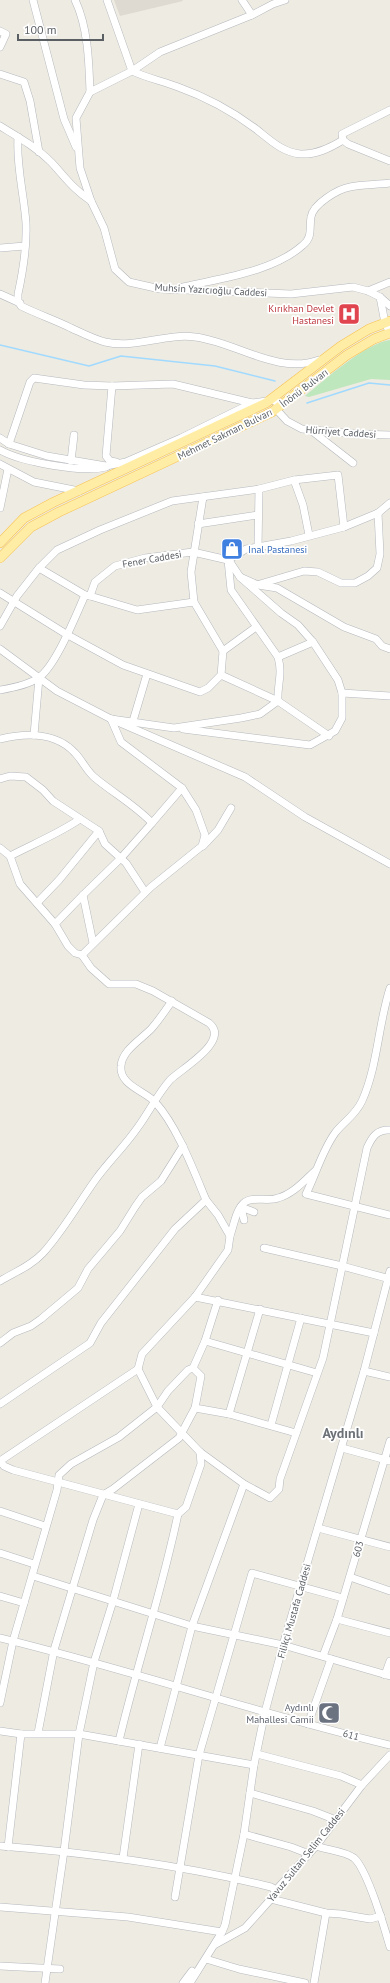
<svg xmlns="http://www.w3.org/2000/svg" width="390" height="1983" font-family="'PT Sans',sans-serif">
	<rect width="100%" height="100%" fill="#eeebe2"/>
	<path fill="#dedad1" d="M 114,0 L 182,0 L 183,1 L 120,16 Z"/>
	<path fill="#bee7bd" d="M 390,340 L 390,380 L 371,379 L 309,397 L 305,396 C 326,379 364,344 390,340 Z"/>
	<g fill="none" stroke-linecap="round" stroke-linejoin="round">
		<g stroke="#a1daff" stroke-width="1.5">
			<path d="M 0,345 L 89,366 L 121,356 L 215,366 L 275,381"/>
			<path d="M 307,403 L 369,383 L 390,385"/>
		</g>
		<g stroke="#b5b8bd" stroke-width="8">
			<g id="minor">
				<path d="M 33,0 L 64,119 L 76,147"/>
				<path d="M 75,0 C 88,27 89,62 90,92"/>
				<path d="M 107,0 L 132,71 C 147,78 162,81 178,87 C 206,97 232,111 256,129 C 270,140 282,152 300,154 C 316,155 330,148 343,140"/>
				<path d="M 242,0 L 252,15"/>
				<path d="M 285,0 L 273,4 L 252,15 L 160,52 L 132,71 L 90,92 L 76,118 L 80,168 L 91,201 L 104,228 L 115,269 L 129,282 L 160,289 L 291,294 L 353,287 L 368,291 L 380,297 L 390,306"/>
				<path d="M 0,31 L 6,34 L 0,47"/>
				<path d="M 0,74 L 24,82 L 30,101 L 39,152"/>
				<path d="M 390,110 L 342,134 L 343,140 L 348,144 L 390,161"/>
				<path d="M 0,126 C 18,137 36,147 51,162 C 65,177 73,189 91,201"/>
				<path d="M 18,137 C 16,166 24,194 26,223 C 27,246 23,271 18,294 L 18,301 L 21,306 C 37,314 55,320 71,328 C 82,333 93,339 105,342 C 136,349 165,333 195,337 C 236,342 277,375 319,360"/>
				<path d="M 0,248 L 25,246"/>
				<path d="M 183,287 C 221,278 273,272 303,245 C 313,237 309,228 311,217 C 313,204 338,189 350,187 C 363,184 377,185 390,183"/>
				<path d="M 368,291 L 390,282"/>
				<path d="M 0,294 L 20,303"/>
				<path d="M 380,297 L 385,323 L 390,333"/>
				<path d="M 112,386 L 106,456 L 110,461 L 116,462"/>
				<path d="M 276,409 L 287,421 L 302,429 L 357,434 L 390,435"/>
				<path d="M 312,431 L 353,463"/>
				<path d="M 0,438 L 9,444 L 47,456 L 106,466 L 126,462 L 181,438 L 252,403 L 274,400 L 278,404 L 276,409"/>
				<path d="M 9,444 L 30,382 L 34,378 L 84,385 L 112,386 L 173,384 L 252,403"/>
				<path d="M 0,450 C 21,462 83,473 106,467"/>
				<path d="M 71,461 L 74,435"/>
				<path d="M 0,464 L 34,482 L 79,491"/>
				<path d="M 294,480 L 303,505 L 309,535"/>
				<path d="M 0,508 L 8,469"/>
				<path d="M 198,524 L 258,515"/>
				<path d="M 258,548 L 259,489"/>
				<path d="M 230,562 L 240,577 L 258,585 L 277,588 L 344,627 L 376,639 L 382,646 L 390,649"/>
				<path d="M 39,568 L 85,595"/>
				<path d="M 260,584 L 304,571 L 318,572 L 341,583 L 355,583 L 368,576 L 377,568 L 380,554 L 378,513"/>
				<path d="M 0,593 L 66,634 L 123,665 L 200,692 L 208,688 L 221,675 L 223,651 L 194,602 L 191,572 L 203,497"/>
				<path d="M 90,596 L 137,610 L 194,602"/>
				<path d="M 0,626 L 17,596 L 39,568 L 57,550 L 100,530 L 172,501 L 259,489 L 294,480 L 338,475 L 344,527"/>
				<path d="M 0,649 L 57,691 L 111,719 L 174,728 L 241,718 L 260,714 L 278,701 C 277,684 283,675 278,657 L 231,590 L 228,560"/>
				<path d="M 223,651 L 256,627"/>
				<path d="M 278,657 L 313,642"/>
				<path d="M 221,675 L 278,701 L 329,736"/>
				<path d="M 0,690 C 12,688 28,685 38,678 C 55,668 76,615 85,595 L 90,596 L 95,582 L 115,566 L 145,558 L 193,552 L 228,560 L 246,549 L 291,541 L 344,527 L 378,513 L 390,503"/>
				<path d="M 342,693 L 390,696"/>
				<path d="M 133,721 L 147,674"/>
				<path d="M 118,722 L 245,777 L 305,817 L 390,864"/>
				<path d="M 183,729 L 310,745 L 335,731 L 342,718 L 342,693 L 338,680 L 313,642 L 298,625 L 281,613 L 240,577"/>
				<path d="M 34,735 L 39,678"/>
				<path d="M 0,739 C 25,733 56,732 75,753 C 82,760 86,770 94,777 C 113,793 135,805 152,823 L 121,858 L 83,895 L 93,943"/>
				<path d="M 0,779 L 10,776 L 26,777 L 43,790 L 53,801 L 99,831 L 105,844 L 126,863 L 145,892"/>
				<path d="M 152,823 L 182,788"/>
				<path d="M 203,846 L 218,830 L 231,808"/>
				<path d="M 0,848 L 10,856 L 20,884 L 55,924 L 68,946 L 75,953 L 82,955 L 91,968 L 109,984 L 136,984 L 153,991 L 209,1023 C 231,1041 181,1069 170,1080 C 157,1095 149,1112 138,1127 C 125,1146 109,1161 96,1179 C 78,1204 63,1231 43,1253 C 31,1266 15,1272 0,1281"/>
				<path d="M 10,856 C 33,844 58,834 80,819"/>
				<path d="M 37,903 L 59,880 L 99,831"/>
				<path d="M 55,924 L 83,895"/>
				<path d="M 82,955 L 151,887 L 202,846 L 205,835 L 196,810 L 182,788 L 121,742 L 111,719"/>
				<path d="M 390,988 C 378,1025 378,1065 362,1101 C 355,1116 344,1121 335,1133 C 322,1151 316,1174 306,1194 L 390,1215"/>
				<path d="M 172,1001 C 165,1011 159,1020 152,1028 C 142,1039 122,1050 121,1066 C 119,1085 145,1091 155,1102 C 177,1126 193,1169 206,1200"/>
				<path d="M 241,1207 L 254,1212"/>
				<path d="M 241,1207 L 244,1220"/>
				<path d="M 230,1236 C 234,1225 236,1209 245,1202 C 254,1196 268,1202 278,1198 C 293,1194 304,1181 315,1171"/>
				<path d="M 264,1248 L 342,1266 L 390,1279"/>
				<path d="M 195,1297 L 374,1333"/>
				<path d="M 205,1341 L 317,1373"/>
				<path d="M 0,1343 L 13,1333 L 31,1326 L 41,1319 L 78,1288 L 88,1269 L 120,1231 L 135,1207 L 142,1197 L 161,1181 L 183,1146"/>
				<path d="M 138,1369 L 157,1407 L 200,1452 L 244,1484 L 270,1498 L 279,1489 L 280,1479 L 323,1358 L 367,1148 C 372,1137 377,1129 390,1130"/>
				<path d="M 364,1371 L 390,1377"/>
				<path d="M 0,1404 L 90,1343 L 101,1323 L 175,1229 L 206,1200 L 218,1215 L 230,1236 L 228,1250 L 195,1297 L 142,1354 L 138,1369 L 0,1461"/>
				<path d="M 195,1408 L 229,1414 L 296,1433"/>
				<path d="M 229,1414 L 260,1309"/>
				<path d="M 271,1425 L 301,1318"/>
				<path d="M 342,1448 L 390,1461"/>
				<path d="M 0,1461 L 4,1466 L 13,1470 L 178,1514"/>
				<path d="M 0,1511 L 45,1526"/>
				<path d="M 318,1528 L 390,1547"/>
				<path d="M 0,1553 L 34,1564"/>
				<path d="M 33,1576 L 192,1626 L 283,1645 L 390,1676"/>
				<path d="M 350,1577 L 390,1591"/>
				<path d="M 0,1596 L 24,1603"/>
				<path d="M 337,1619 L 390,1633"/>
				<path d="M 0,1638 C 131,1670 259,1714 390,1745"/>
				<path d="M 323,1656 L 337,1619 L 390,1441"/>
				<path d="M 385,1675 L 390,1661"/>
				<path d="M 0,1703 L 13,1641 L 57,1490 L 59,1475 L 71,1464 L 119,1437 L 157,1407 L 168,1391 L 188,1370 L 193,1368 L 205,1341 L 218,1300"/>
				<path d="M 308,1724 L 331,1659"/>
				<path d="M 0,1731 L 21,1734 L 79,1734 L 254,1765"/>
				<path d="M 38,1733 L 54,1650 L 93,1520 L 103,1495 L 113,1489 L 179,1438 L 195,1408 L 201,1376 L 193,1368"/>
				<path d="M 119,1741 C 137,1665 162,1591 178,1514 L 186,1507 L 201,1464 L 200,1452"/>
				<path d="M 160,1748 L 192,1626 L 244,1484"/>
				<path d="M 257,1754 L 341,1776 L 362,1785"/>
				<path d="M 250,1793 L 313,1811 L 336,1820"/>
				<path d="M 244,1834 L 291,1847 L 309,1854"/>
				<path d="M 0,1846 C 91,1853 182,1865 271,1887 L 276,1890"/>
				<path d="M 316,1846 C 327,1850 345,1851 354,1858 C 367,1869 385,1929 390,1947"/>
				<path d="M 8,1847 L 21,1734"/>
				<path d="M 123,1858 L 139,1744"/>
				<path d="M 175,1897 L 199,1755 L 252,1573 L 343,1598"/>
				<path d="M 271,1899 L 326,1913 L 341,1914 L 370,1919 L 381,1916"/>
				<path d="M 0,1907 L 128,1917 L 222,1932"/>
				<path d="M 216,1944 L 245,1928 L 271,1899 L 276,1890 L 316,1846 L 362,1785 L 390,1755"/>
				<path d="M 206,1959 L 239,1969 L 305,1983"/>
				<path d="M 0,1966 L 60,1969"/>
				<path d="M 45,1983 L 64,1851 L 79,1734 L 94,1662 L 113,1601 L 139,1504"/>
				<path d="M 183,1983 L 192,1971"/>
				<path d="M 190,1983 L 222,1932 L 225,1925 L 244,1834 L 254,1765 L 265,1712 L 283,1645 L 364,1371 L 390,1271"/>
				<path d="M 314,1983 L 326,1913"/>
			</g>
		</g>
		<g stroke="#f8c251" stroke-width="10">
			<g id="major">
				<path d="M 0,543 L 24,518 L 54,502 L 266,403 L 341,346 L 369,329 L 390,321"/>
				<path d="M 0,558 L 31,527 L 59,512 L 272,412 L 347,355 L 374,339 L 390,333"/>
			</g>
		</g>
		<use href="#minor" stroke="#fff" stroke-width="7"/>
		<use href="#major" stroke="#ffeda6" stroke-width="9"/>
	</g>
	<defs>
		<g id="hospital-square" transform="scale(1.15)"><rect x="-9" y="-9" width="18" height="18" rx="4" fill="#e0444e" stroke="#fff"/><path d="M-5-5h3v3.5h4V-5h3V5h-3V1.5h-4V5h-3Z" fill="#fff"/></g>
		<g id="shop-square" transform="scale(1.15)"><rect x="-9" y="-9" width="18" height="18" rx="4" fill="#3f7fe0" stroke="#fff"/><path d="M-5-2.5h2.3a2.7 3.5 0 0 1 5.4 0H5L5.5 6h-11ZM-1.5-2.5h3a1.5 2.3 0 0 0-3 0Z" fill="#fff"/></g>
		<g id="mosque-square" transform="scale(1.15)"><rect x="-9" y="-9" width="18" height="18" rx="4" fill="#6b7280" stroke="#fff"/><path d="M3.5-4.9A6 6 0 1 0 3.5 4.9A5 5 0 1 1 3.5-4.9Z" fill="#fff"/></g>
	</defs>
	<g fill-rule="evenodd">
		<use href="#hospital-square" x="349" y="314"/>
		<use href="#shop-square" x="232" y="549"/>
		<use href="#mosque-square" x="329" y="1713"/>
	</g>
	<g text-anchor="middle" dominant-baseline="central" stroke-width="3.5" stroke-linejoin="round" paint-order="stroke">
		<g font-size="10" fill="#5a5f64" stroke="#fff">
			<text transform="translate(211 290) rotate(3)">Muhsin Yazıcıoğlu Caddesi</text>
			<text transform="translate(304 388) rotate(-37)">İnönü Bulvarı</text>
			<text transform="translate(341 432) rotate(4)">Hürriyet Caddesi</text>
			<text transform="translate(225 434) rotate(-26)">Mehmet Sakman Bulvarı</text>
			<text transform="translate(152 559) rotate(-10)">Fener Caddesi</text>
			<text transform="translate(358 1549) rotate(-75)">603</text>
			<text transform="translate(294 1611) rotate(-74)">Filikçi Mustafa Caddesi</text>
			<text transform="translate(351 1735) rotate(15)">611</text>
			<text transform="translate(306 1855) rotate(-51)">Yavuz Sultan Selim Caddesi</text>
		</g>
		<g font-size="10" fill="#be3a42" stroke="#fff" text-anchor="end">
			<text x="334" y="308">Kırıkhan Devlet<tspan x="334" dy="12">Hastanesi</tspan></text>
		</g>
		<g font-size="10" fill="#366cbe" stroke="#fff" text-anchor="start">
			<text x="248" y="549">Inal Pastanesi</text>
		</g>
		<g font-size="10" fill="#5b616d" stroke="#fff" text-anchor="end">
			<text x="314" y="1707">Aydınlı<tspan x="314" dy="12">Mahallesi Camii</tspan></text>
		</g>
		<g font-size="14" font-weight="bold" fill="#6b7176" stroke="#fff">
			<text x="343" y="1433">Aydınlı</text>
		</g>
	</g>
	<path d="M18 34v6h85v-6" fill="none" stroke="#5a5f64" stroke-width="2"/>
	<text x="24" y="34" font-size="12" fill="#5a5f64" stroke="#ffffff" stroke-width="3" paint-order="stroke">100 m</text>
</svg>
